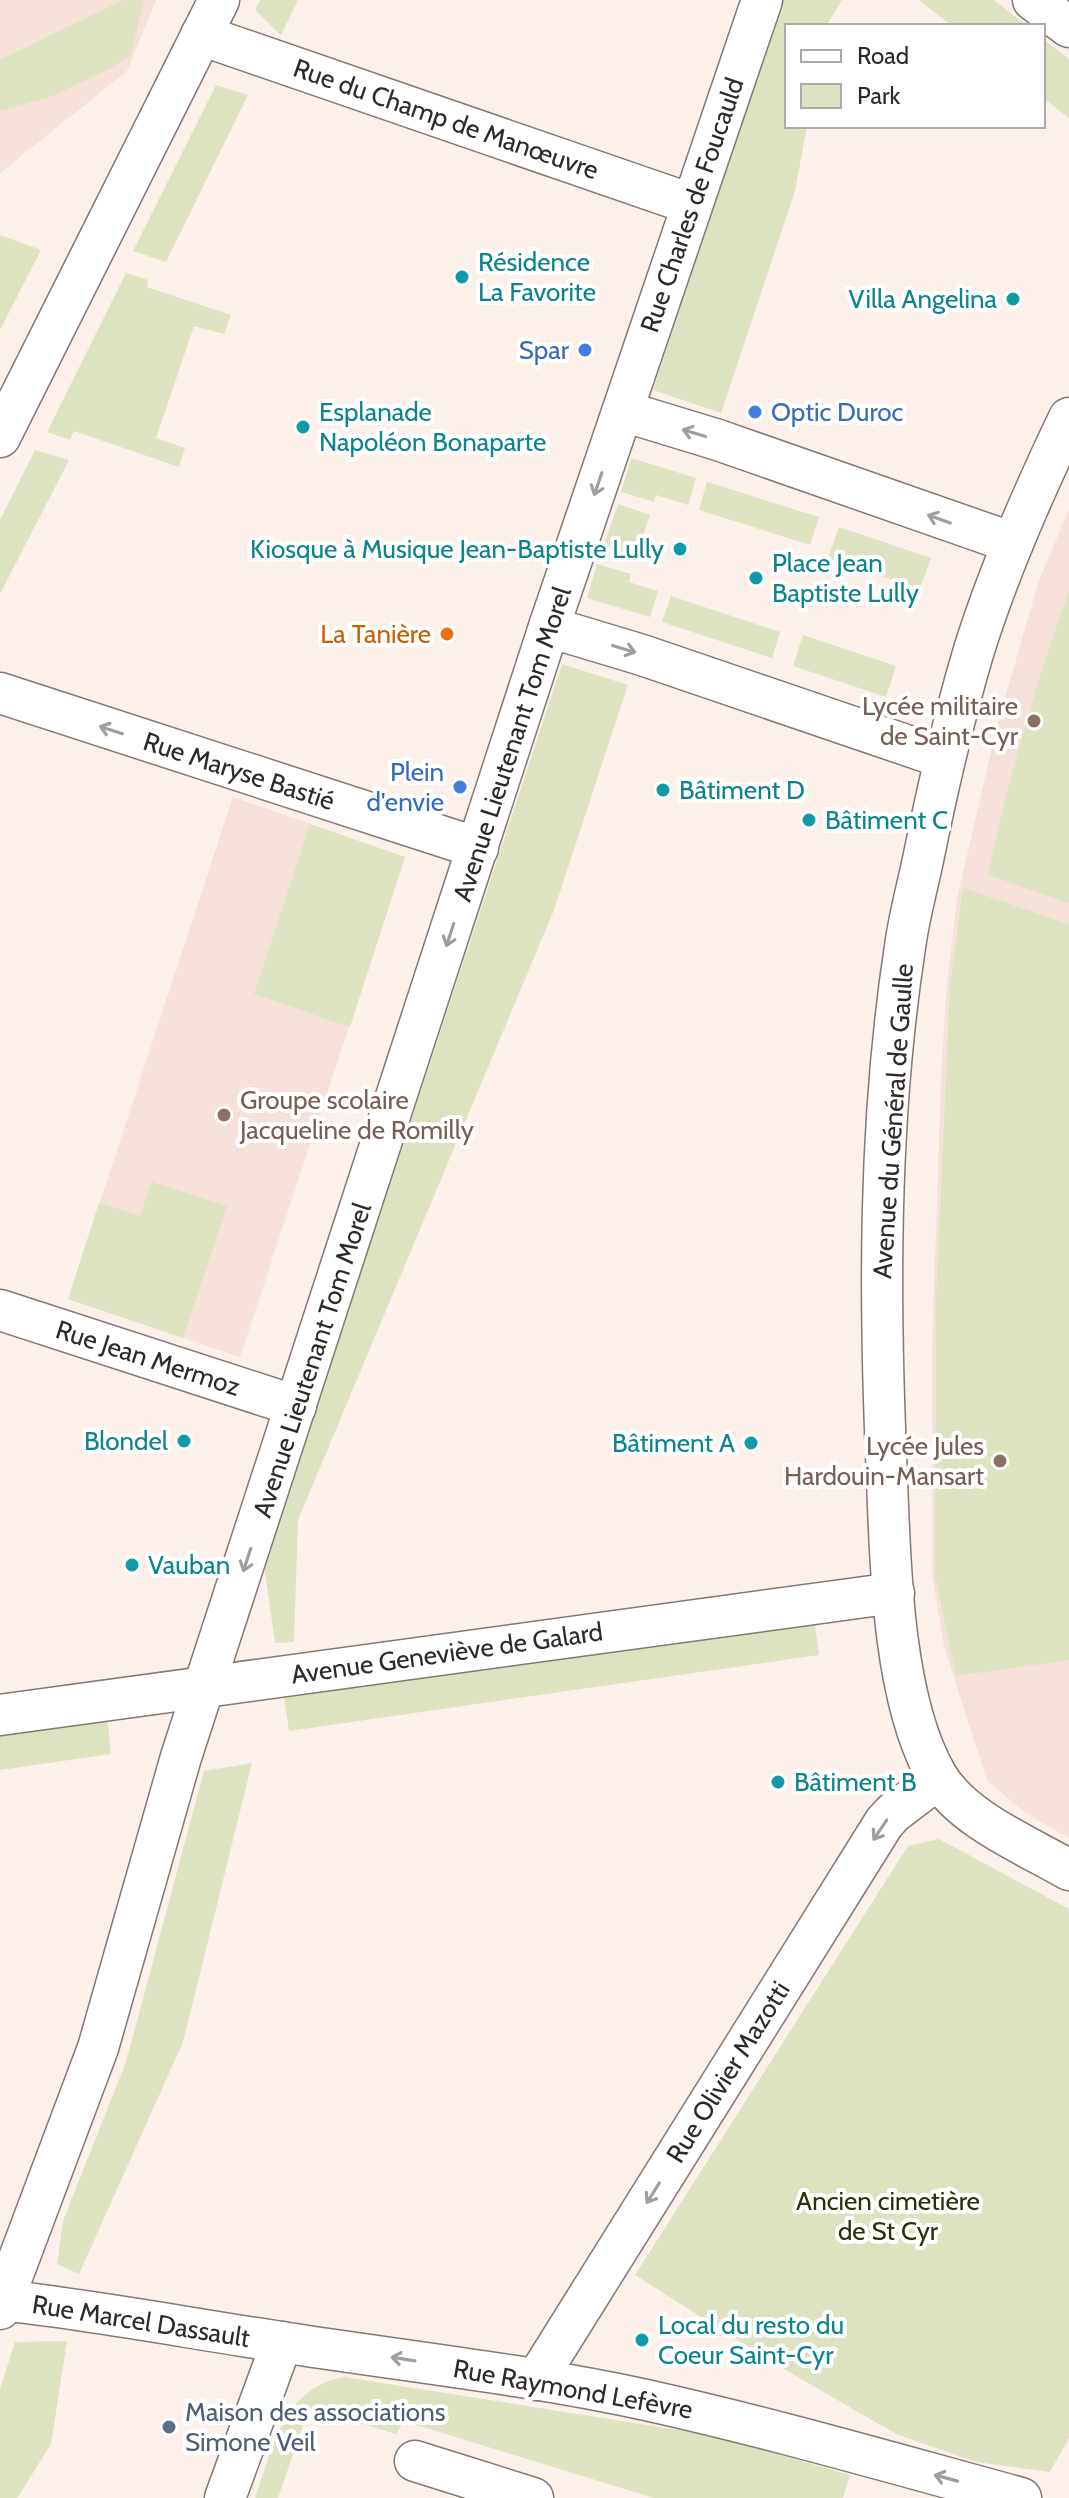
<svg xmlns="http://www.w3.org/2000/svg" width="1069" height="2498" font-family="Cabin,sans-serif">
	<rect width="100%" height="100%" fill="#fcf0eb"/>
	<g fill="#f5e1d9">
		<path d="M 0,0 L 156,0 L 127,71 L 0,173 Z"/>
		<path d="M 1069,509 L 1069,1838 L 1027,1814 L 987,1781 L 944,1646 L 932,1574 L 932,1348 L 941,1080 L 946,994 L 957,898 L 998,722 L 1039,580 Z"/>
		<path d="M 233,797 L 405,857 L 240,1357 L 68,1299 Z"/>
	</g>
	<g fill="#dde2c0">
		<path d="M 123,0 L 144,0 L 131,54 L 111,68 L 50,97 L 0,111 L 0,60 Z"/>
		<path d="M 260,0 L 298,0 L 281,35 L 255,10 Z"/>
		<path d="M 782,0 L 842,0 L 826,26 L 787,26 L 787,126 L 807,126 L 795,191 L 721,413 L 653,390 Z"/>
		<path d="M 919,0 L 994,0 L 1027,26 L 952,26 Z"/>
		<path d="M 1043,39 L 1069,59 L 1069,118 L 1043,98 Z"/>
		<path d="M 216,85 L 248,95 L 166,262 L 133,251 Z"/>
		<path d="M 0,235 L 41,250 L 0,330 Z"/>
		<path d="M 126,273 L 148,280 L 147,287 L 231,315 L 224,334 L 194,326 L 156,438 L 185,448 L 179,467 L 74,431 L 70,440 L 47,432 Z"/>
		<path d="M 35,450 L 69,460 L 0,594 L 0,520 Z"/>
		<path d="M 631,458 L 696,478 L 688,505 L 656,495 L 654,502 L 621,492 Z"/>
		<path d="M 707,482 L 819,517 L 810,545 L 699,510 Z"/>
		<path d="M 618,504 L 650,515 L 634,562 L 602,551 Z"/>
		<path d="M 839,527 L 931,558 L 920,589 L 828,558 Z"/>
		<path d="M 597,564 L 631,574 L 629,582 L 658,591 L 650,617 L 587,598 Z"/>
		<path d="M 1069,592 L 1069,903 L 988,875 C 1008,779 1035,685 1069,592 Z"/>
		<path d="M 671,596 L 780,632 L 772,658 L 662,622 Z"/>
		<path d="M 803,635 L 896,666 L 886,697 L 793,666 Z"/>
		<path d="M 562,664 L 628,685 L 554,910 L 298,1520 L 294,1642 L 275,1643 L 264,1565 Z"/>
		<path d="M 310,824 L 405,857 L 350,1027 L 254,994 Z"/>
		<path d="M 963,888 L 1069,924 L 1069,1660 L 956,1676 L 935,1575 L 936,1302 L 950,987 Z"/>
		<path d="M 152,1182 L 227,1206 L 183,1338 L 68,1299 L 99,1203 L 140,1216 Z"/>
		<path d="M 814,1618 L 819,1655 L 289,1731 L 283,1691 Z"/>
		<path d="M 107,1716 L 111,1754 L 0,1770 L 0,1731 Z"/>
		<path d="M 252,1763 L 183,2042 L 79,2274 L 57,2264 L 63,2221 L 126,2062 L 204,1771 Z"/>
		<path d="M 939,1839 L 1069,1909 L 1069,2438 L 1050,2472 L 976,2462 L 896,2434 L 772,2362 L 635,2275 L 908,1846 Z"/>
		<path d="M 67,2341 L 51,2444 L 17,2498 L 0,2498 L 0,2389 L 15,2342 Z"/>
		<path d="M 344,2377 L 716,2436 L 850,2475 L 843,2498 L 654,2498 L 404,2421 L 396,2434 L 309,2408 L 278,2498 L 255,2498 C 274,2446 282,2389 344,2377 Z"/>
	</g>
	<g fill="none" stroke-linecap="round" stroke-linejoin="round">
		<g stroke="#837874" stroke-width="43">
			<g id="minor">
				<path d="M 1033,0 L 1069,27"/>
				<path d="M 201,35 L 691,204"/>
				<path d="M 623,411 L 718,440 L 1013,543"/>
				<path d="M 1069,418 C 1033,493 999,570 974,650 C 954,717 938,786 924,855 C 918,885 909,916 905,947 C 878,1122 879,1301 887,1478 C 890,1565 893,1701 937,1776 C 962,1819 1026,1845 1069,1870"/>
				<path d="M 0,437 L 219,0"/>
				<path d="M 549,627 L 642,655 L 944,758"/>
				<path d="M 0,693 L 478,848"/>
				<path d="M 0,1310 L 296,1406"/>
				<path d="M 0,1715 L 894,1593"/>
				<path d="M 0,2300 C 94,2310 187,2328 281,2342 C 403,2361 526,2374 646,2400 C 772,2428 896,2464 1021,2498"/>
				<path d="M 0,2309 L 98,2048 L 181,1757 L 549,627 L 762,0"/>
				<path d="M 536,2380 L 884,1823 L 893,1813 L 938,1779"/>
				<path d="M 415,2461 L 533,2498"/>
				<path d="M 225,2498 L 282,2342"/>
			</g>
		</g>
		<use href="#minor" stroke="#fff" stroke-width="40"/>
	</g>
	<defs><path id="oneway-shaft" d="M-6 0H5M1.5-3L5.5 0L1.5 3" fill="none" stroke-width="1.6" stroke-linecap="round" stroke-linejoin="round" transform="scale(2)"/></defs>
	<g stroke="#a19f9e">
		<use href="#oneway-shaft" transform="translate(694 433) rotate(-163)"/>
		<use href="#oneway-shaft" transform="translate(598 484) rotate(109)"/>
		<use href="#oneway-shaft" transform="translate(939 519) rotate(-160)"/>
		<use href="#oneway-shaft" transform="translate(624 649) rotate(17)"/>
		<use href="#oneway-shaft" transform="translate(111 730) rotate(-162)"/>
		<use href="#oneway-shaft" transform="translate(450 935) rotate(108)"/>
		<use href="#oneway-shaft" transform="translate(247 1560) rotate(108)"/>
		<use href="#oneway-shaft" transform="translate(880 1830) rotate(124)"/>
		<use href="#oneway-shaft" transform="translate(653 2193) rotate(122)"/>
		<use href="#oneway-shaft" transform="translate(403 2359) rotate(-171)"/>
		<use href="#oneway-shaft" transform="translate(946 2478) rotate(-165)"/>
	</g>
	<g fill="#0f9aa8" stroke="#fff" stroke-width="3">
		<circle cx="462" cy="277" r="8"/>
		<circle cx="1013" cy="299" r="8"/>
		<circle cx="303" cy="427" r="8"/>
		<circle cx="680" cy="549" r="8"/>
		<circle cx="756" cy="578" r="8"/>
		<circle cx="663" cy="790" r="8"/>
		<circle cx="809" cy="820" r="8"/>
		<circle cx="184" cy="1441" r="8"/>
		<circle cx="751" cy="1443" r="8"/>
		<circle cx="132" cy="1565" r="8"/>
		<circle cx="778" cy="1782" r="8"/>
		<circle cx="642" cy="2340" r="8"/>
	</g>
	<g fill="#3f7fe0" stroke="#fff" stroke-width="3">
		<circle cx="585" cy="350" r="8"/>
		<circle cx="755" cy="412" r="8"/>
		<circle cx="460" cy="787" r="8"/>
	</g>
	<circle fill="#e8710a" stroke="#fff" stroke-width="3" cx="447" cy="634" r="8"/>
	<g fill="#8d6e63" stroke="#fff" stroke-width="3">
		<circle cx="1034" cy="721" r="8"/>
		<circle cx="224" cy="1115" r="8"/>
		<circle cx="1000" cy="1461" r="8"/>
	</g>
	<circle fill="#5c6f8a" stroke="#fff" stroke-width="3" cx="169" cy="2427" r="8"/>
	<g text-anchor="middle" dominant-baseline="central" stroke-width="8" stroke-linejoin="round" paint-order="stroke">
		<g font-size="26" fill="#2e2a28" stroke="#fff">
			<text transform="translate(446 119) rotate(19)">Rue du Champ de Manœuvre</text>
			<text transform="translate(692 205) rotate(-71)">Rue Charles de Foucauld</text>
			<text transform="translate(512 744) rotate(-72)">Avenue Lieutenant Tom Morel</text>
			<text transform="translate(239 771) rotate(18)">Rue Maryse Bastié</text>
			<text transform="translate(893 1121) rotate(-86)">Avenue du Général de Gaulle</text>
			<text transform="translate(148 1358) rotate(18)">Rue Jean Mermoz</text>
			<text transform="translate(312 1360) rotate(-72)">Avenue Lieutenant Tom Morel</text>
			<text transform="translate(447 1653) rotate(-8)">Avenue Geneviève de Galard</text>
			<text transform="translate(728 2072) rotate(-58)">Rue Olivier Mazotti</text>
			<text transform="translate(141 2321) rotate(9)">Rue Marcel Dassault</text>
			<text transform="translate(573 2389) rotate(10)">Rue Raymond Lefèvre</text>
		</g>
		<g font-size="26" fill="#0d838f" stroke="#fff" text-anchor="start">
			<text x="478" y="262">Résidence<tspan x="478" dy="30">La Favorite</tspan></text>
			<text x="997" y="299" text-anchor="end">Villa Angelina</text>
			<text x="319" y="412">Esplanade<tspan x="319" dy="30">Napoléon Bonaparte</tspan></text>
			<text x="664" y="549" text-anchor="end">Kiosque à Musique Jean-Baptiste Lully</text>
			<text x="772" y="563">Place Jean<tspan x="772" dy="30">Baptiste Lully</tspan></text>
			<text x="679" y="790">Bâtiment D</text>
			<text x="825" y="820">Bâtiment C</text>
			<text x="168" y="1441" text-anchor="end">Blondel</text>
			<text x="735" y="1443" text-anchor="end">Bâtiment A</text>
			<text x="148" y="1565">Vauban</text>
			<text x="794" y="1782">Bâtiment B</text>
			<text x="658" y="2325">Local du resto du<tspan x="658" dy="30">Coeur Saint-Cyr</tspan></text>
		</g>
		<g font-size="26" fill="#366cbe" stroke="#fff" text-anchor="end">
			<text x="569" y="350">Spar</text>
			<text x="771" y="412" text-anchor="start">Optic Duroc</text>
			<text x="444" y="772">Plein<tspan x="444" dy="30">d'envie</tspan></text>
		</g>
		<g font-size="26" fill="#c56008" stroke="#fff" text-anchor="end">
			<text x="431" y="634">La Tanière</text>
		</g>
		<g font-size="26" fill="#785e54" stroke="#fff" text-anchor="end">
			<text x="1018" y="706">Lycée militaire<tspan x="1018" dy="30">de Saint-Cyr</tspan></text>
			<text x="240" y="1100" text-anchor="start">Groupe scolaire<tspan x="240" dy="30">Jacqueline de Romilly</tspan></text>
			<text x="984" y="1446">Lycée Jules<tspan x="984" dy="30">Hardouin-Mansart</tspan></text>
		</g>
		<g font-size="26" fill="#2c3007" stroke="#fff">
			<text x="888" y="2201">Ancien cimetière<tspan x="888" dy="30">de St Cyr</tspan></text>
		</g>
		<g font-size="26" fill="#4e5e75" stroke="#fff" text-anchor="start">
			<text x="185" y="2412">Maison des associations<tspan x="185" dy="30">Simone Veil</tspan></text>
		</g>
	</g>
	<rect x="785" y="24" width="260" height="104" fill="#ffffff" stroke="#abaaa9" stroke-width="2"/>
	<rect x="801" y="50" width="40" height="12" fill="#ffffff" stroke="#abaaa9" stroke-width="2"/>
	<text x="857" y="64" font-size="24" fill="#2e2a28">Road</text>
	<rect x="801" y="84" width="40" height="24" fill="#dde2c0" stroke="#abaaa9" stroke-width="2"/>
	<text x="857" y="104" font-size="24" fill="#2e2a28">Park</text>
</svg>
